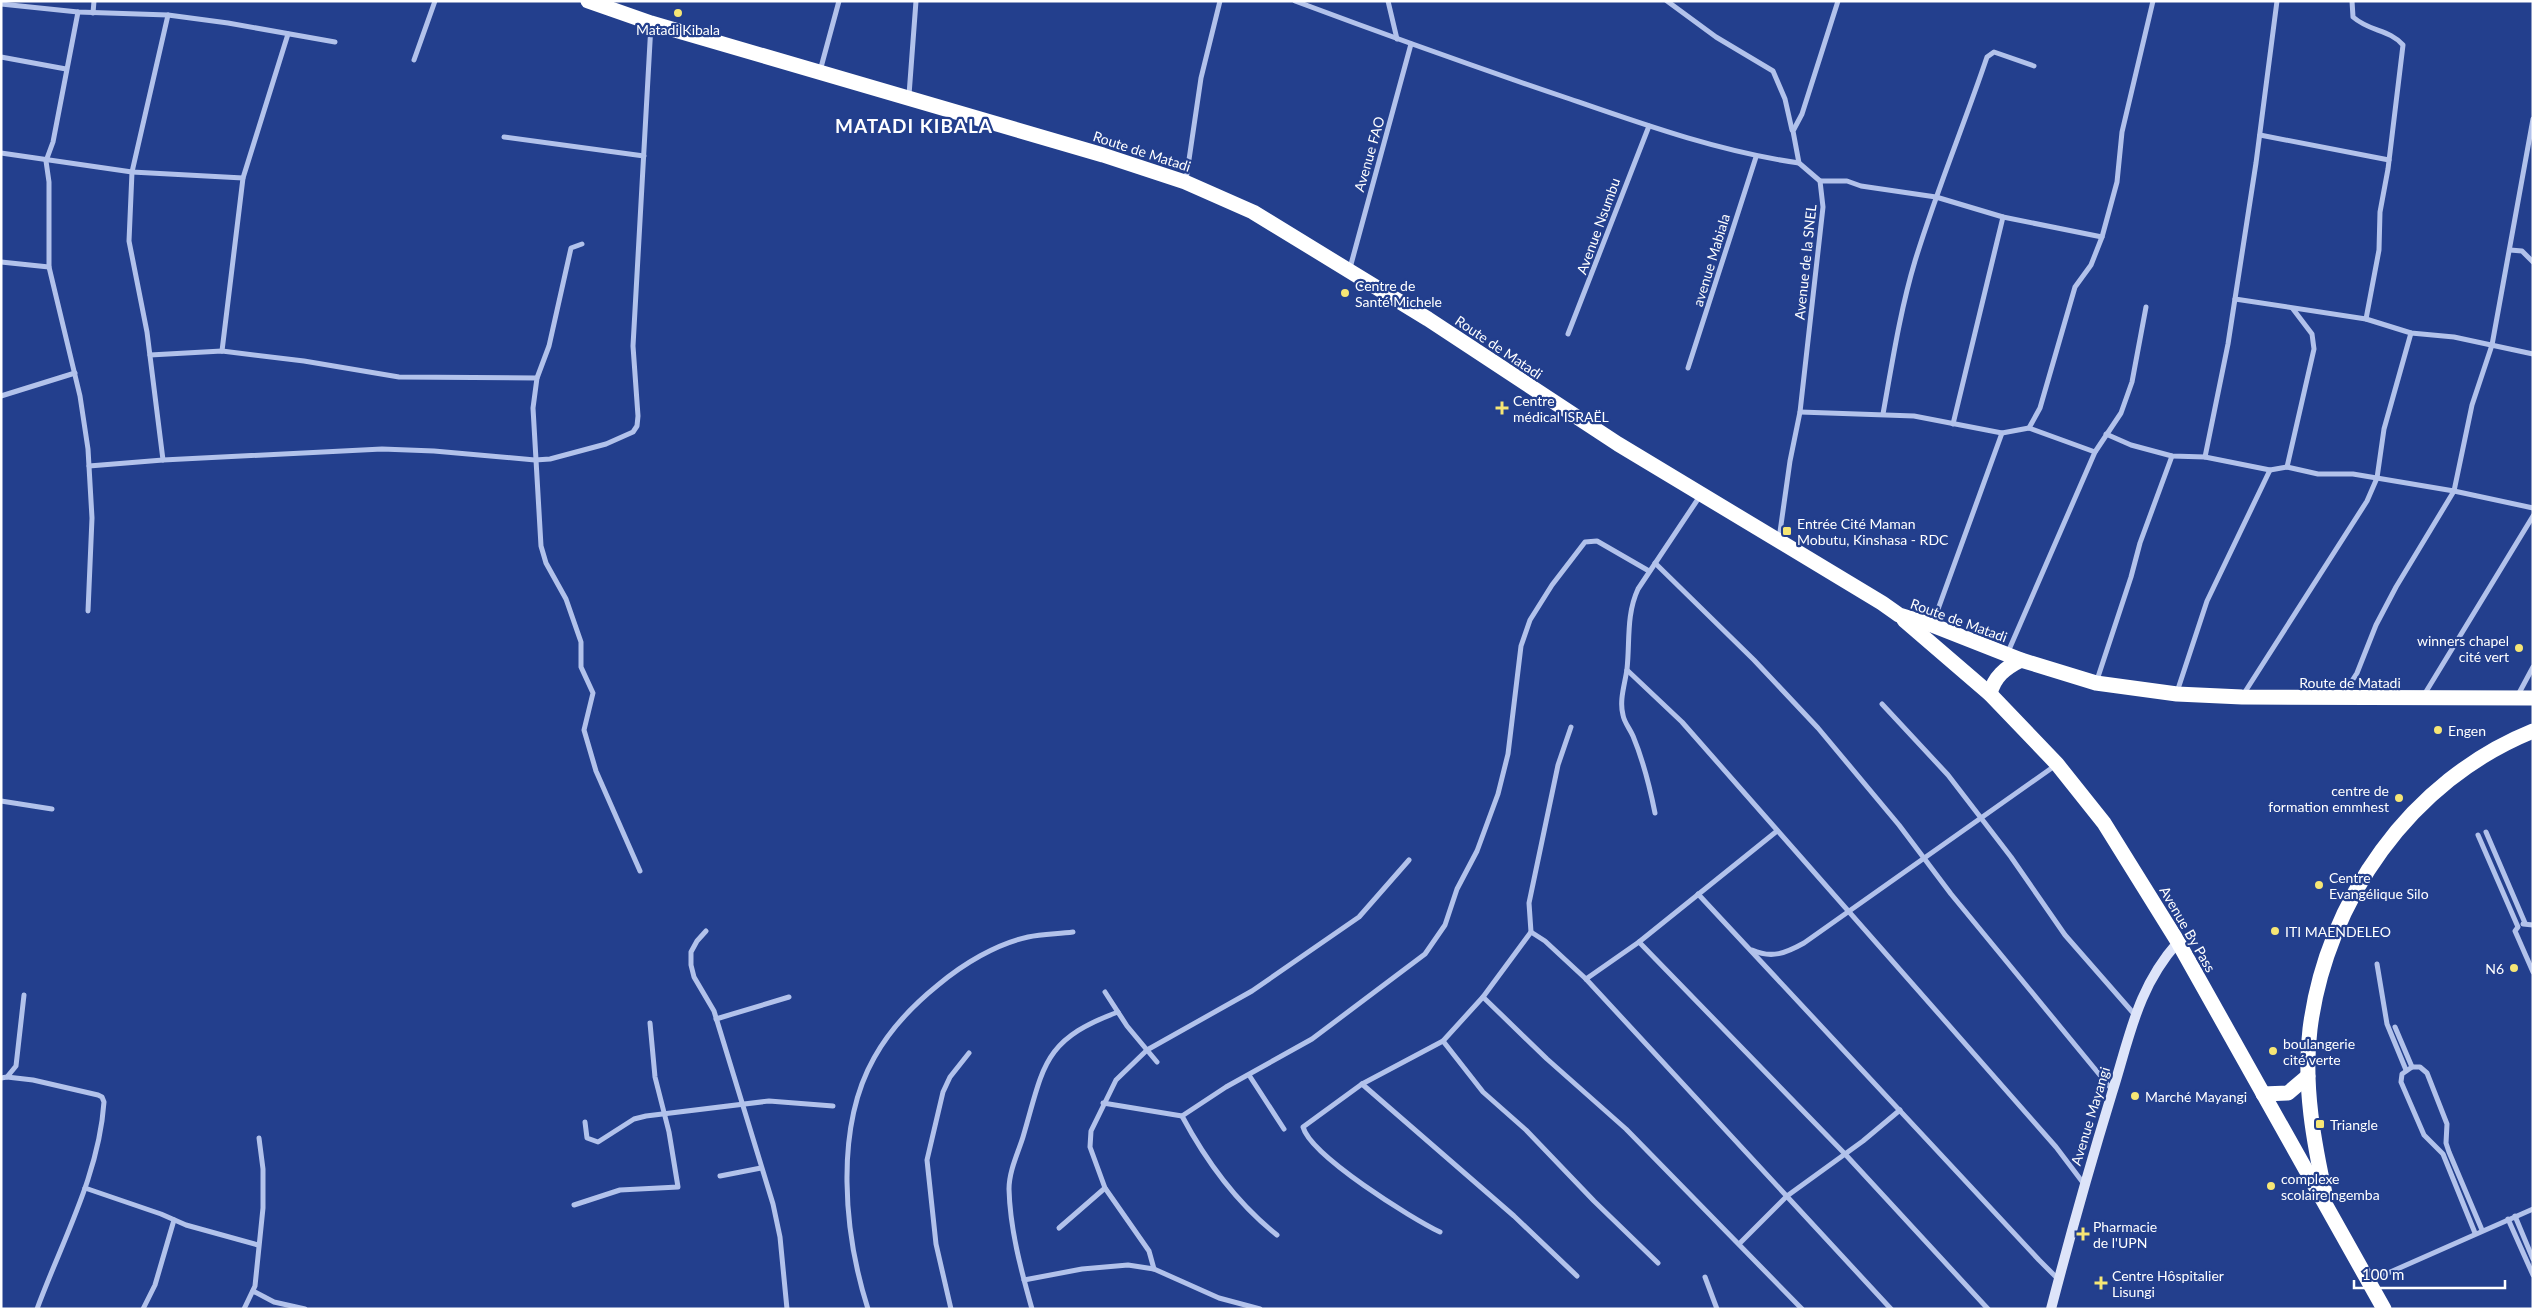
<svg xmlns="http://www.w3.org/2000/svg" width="2534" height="1310" font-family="Lato,sans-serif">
	<rect width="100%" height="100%" fill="#233f8d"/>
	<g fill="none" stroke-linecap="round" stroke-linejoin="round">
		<g stroke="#b2c2eb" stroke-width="5">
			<path d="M 1295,1 C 1386,35 1478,68 1570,99 C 1645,125 1721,152 1799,163"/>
			<path d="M 1388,1 L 1397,39"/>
			<path d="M 1667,1 L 1716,37 L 1773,71 L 1785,99 L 1792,130"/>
			<path d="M 2352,1 L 2353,17 C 2370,32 2389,29 2403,45 L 2388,169 L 2380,212 L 2379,250 L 2366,319"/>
			<path d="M 1,4 L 78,12 L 168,15 L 228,23 L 335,42"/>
			<path d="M 78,12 L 53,142 L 46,161 L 49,182 L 49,267 L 80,396 L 88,449 L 92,518 L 88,611"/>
			<path d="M 93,13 L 94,1"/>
			<path d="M 1,57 L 66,69"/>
			<path d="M 414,60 L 435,1"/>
			<path d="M 820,71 L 839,1"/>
			<path d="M 909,95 L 916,1"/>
			<path d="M 2260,135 L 2389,160"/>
			<path d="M 504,137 L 644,156"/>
			<path d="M 1,153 L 132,172 L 243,178"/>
			<path d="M 1186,180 L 1201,78 L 1220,1"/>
			<path d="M 1820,181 L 1847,181 L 1861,186 L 1936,197 L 2003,217 L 2102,237"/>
			<path d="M 582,244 L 571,248 L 549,346 L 537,378 L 533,408 L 541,546 L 546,563 L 566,599 L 581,642 L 581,667 L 593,693 L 584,730 L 596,771 L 640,871"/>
			<path d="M 2510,250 L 2522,251 L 2533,262"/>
			<path d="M 1,262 L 49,267"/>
			<path d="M 1350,268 L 1411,44"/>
			<path d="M 2235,299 L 2366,319 L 2411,333 L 2454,337 L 2533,354"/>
			<path d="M 1568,334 L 1649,126"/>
			<path d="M 222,351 L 243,178 L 288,34"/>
			<path d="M 150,355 L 222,351 L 304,361 L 399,377 L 537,378"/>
			<path d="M 1688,368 L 1756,157"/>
			<path d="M 1,396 L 75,373"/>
			<path d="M 1800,412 L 1914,416 L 2002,433 L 2029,428 L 2095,452"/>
			<path d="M 1883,414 C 1892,364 1900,311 1915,261 C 1936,192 1964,125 1987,57 L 1994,52 L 2034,66"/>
			<path d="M 1953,424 L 2003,217"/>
			<path d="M 2029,428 L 2040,408 L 2075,287 L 2091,265 L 2102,237 L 2117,182 L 2122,132 L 2153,1"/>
			<path d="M 2106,434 L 2131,445 L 2172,456 L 2205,457 L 2270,470 L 2287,467 L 2318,474 L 2353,474 L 2454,491 L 2533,508"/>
			<path d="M 2205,457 L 2228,344 L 2256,163 L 2277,1"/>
			<path d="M 163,460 L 147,332 L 129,241 L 132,172 L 168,15"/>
			<path d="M 89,466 L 163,460 L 382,449 L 434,451 L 535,460 L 550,459 L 606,444 L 633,432 L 637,426 L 638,416 L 633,346 L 651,24"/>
			<path d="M 2287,467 L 2314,349 L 2312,334 L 2293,309"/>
			<path d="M 1779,539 L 1790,461 L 1800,412 L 1823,207 L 1820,181 L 1799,163 L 1793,131 L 1802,114 L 1838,1"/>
			<path d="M 1655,563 L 1754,660 L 1818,728 L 1899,825 L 1951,894 L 2113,1091"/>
			<path d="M 1933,623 L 2002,433"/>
			<path d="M 2008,652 L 2095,452 L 2121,413 L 2132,382 L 2146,307"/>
			<path d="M 1627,670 L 1682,722 L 2056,1147 L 2084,1184"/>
			<path d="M 2097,680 L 2131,577 L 2140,543 L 2172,456"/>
			<path d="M 2177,692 L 2207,601 L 2270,470"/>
			<path d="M 2243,695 L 2367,501 L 2377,478 L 2384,429 L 2411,333"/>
			<path d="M 2343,695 L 2357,673 L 2376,625 L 2396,587 L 2454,491 L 2472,405 L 2492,345 L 2533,119"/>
			<path d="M 2424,695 L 2533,516"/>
			<path d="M 2518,695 L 2533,667"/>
			<path d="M 1882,704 L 1948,775 L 2011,857 L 2065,935 L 2135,1015"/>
			<path d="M 1,801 L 52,809"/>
			<path d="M 1655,813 C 1650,788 1643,760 1633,736 C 1630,729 1624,722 1623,715 C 1619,700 1625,684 1627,669 C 1630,642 1626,615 1638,589 L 1700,496"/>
			<path d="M 2486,832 L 2525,923"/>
			<path d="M 2478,835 L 2518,927 L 2515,931 L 2533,972"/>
			<path d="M 1698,894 L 2039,1260 L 2058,1279"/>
			<path d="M 2523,924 L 2533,925"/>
			<path d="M 706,931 L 697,941 L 691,952 L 691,965 L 694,977 L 714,1011 L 773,1204 L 780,1237 L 787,1309"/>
			<path d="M 1531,932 L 1545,941 L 1586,979 L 1891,1309"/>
			<path d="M 1639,942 L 1845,1154 L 1988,1309"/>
			<path d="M 1752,950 C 1772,959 1786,953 1804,943 L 2056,765"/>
			<path d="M 2377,964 L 2387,1024 L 2406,1070"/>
			<path d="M 1586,979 L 1639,942 L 1777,831"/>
			<path d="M 1105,992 L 1127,1026 L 1157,1062"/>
			<path d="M 1483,997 L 1547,1059 L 1626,1129 L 1802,1309"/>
			<path d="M 716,1019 L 789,997"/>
			<path d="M 2395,1027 L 2412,1067"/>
			<path d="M 1443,1041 L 1483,1092 L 1526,1130 L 1594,1201 L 1658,1263"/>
			<path d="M 1249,1075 L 1284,1129"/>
			<path d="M 7,1077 L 33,1080 L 98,1095 L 102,1097 L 104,1102 C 99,1175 62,1241 37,1309"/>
			<path d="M 1,1078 L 7,1077 L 16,1066 L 24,995"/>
			<path d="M 1362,1084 L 1514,1216 L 1577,1276"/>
			<path d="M 1103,1103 L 1182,1116"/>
			<path d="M 585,1122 L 587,1138 L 598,1142 L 634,1119 L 646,1116 L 769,1101 L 833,1106"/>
			<path d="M 720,1176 L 761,1168"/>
			<path d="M 85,1188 L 161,1214 L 186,1225 L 258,1245"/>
			<path d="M 574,1205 L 620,1190 L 678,1187 L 669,1132 L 655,1077 L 650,1023"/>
			<path d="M 2515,1216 L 2533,1259"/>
			<path d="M 2508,1219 L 2533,1275"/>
			<path d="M 1059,1228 L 1105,1188"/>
			<path d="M 1440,1232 C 1411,1218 1311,1156 1303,1127 L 1362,1084 L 1443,1041 L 1483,997 L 1531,932 L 1529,903 L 1558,765 L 1571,727"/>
			<path d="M 2475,1233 L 2443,1154 L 2424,1135 L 2401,1082 L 2402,1074 L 2412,1067 L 2420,1067 L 2427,1073 L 2447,1124 L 2446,1143 L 2449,1152 L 2482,1230"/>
			<path d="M 1277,1235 C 1238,1204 1206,1161 1182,1116 L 1226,1087 L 1312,1039 L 1425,954 L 1445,925 L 1457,889 L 1477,851 L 1498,794 L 1508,754 L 1521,646 L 1530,620 L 1552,585 L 1585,542 L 1597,541 L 1649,571"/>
			<path d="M 1740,1243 L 1787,1196 L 1863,1141 L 1900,1110"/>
			<path d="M 1154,1269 L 1149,1251 L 1105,1188 L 1090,1147 L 1091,1131 L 1116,1080 L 1147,1050 L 1252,991 L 1359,917 L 1409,860"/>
			<path d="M 1705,1277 L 1717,1309"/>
			<path d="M 1024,1280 L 1082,1269 L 1128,1265 L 1154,1269 L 1219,1298 L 1260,1309"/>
			<path d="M 2370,1281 L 2533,1209"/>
			<path d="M 253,1291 L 274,1302 L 305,1309"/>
			<path d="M 143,1309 L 155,1285 L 174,1220"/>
			<path d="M 244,1309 L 255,1286 L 263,1208 L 263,1169 L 259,1138"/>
			<path d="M 868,1309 C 844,1234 834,1129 874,1058 C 890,1029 912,1006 938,985 C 963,964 996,944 1028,937 C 1042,934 1058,934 1073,932"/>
			<path d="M 951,1309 L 936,1244 L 927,1160 L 943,1092 L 950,1077 L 969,1053"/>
			<path d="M 1032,1309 C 1021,1270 1010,1229 1009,1189 C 1009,1171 1018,1153 1023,1137 C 1044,1066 1042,1040 1118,1012"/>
		</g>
		<path stroke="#dde4f9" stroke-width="10" d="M 2051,1309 C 2070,1236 2090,1165 2112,1093 C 2130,1036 2137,988 2178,942"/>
		<g stroke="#fff" stroke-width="15">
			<path d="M 588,1 L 651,23 L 1103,155 L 1185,182 L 1253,212 L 1428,319 L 1618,444 L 1882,603 L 1899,615 L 1932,625 L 2021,660 L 2096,683 L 2177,694 L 2242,697 L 2533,698"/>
			<path d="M 1904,620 L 1990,694 L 2057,764 L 2104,823 L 2178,942 L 2384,1309"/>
			<path d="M 1990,694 C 1994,677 2005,668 2021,660"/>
			<path d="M 2263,1094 L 2288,1093 L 2308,1076"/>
			<path d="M 2326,1198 C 2314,1144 2303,1085 2310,1029 C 2326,901 2411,780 2533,731"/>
		</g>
	</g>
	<g fill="#f6e675" stroke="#233f8d" stroke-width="2">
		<circle cx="678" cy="13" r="5"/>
		<circle cx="1345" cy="293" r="5"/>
		<path d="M1499.5 400.5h5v5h5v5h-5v5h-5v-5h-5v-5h5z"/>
		<rect x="1782" y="526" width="10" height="10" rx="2.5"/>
		<circle cx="2519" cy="648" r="5"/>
		<circle cx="2438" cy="730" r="5"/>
		<circle cx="2399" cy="798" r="5"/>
		<circle cx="2319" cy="885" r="5"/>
		<circle cx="2275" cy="931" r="5"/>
		<circle cx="2514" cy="968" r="5"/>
		<circle cx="2273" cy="1051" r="5"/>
		<circle cx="2135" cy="1096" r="5"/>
		<rect x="2315" y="1119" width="10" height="10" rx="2.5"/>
		<circle cx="2271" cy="1186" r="5"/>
		<path d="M2080.5 1226.5h5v5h5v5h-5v5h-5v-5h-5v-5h5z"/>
		<path d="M2098.5 1275.5h5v5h5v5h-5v5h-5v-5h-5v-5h5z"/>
	</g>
	<g text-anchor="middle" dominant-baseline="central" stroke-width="4.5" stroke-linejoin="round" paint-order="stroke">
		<g font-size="14" fill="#fff" stroke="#233f8d" text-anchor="start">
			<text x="678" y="29" text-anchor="middle">Matadi Kibala</text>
			<text x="1355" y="285">Centre de<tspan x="1355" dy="16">Santé Michele</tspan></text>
			<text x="1513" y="400">Centre<tspan x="1513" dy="16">médical ISRAËL</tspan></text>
			<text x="1797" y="523">Entrée Cité Maman<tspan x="1797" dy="16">Mobutu, Kinshasa - RDC</tspan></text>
			<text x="2509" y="640" text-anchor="end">winners chapel<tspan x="2509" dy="16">cité vert</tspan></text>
			<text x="2448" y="730">Engen</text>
			<text x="2389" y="790" text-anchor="end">centre de<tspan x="2389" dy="16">formation emmhest</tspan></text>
			<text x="2329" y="877">Centre<tspan x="2329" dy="16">Evangélique Silo</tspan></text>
			<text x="2285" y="931">ITI MAENDELEO</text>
			<text x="2504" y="968" text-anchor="end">N6</text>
			<text x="2283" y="1043">boulangerie<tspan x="2283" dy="16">cité verte</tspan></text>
			<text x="2145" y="1096">Marché Mayangi</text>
			<text x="2330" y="1124">Triangle</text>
			<text x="2281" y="1178">complexe<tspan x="2281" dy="16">scolaire ngemba</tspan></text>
			<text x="2093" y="1226">Pharmacie<tspan x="2093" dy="16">de l'UPN</tspan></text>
			<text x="2112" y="1275">Centre Hôspitalier<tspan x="2112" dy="16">Lisungi</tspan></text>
		</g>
		<g font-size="14" fill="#fff" stroke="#233f8d">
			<text transform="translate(1142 151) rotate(18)">Route de Matadi</text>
			<text transform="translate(1369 154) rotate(-74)">Avenue FAO</text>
			<text transform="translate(1598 226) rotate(-70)">Avenue Nsumbu</text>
			<text transform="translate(1711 260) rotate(-73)">avenue Mabiala</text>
			<text transform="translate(1805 262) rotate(-84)">Avenue de la SNEL</text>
			<text transform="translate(1499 347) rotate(34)">Route de Matadi</text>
			<text transform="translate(1959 620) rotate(20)">Route de Matadi</text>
			<text x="2350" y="682">Route de Matadi</text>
			<text transform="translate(2188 929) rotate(60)">Avenue By Pass</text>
			<text transform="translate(2090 1116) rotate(-73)">Avenue Mayangi</text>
		</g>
		<g font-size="19" font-weight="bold" letter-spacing="1" fill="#fff" stroke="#233f8d">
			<text x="914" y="125">MATADI KIBALA</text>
		</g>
	</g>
	<rect width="2534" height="1310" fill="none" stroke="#ffffff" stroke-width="5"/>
	<path d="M2354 1280v8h151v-8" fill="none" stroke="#ffffff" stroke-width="2.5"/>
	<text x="2362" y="1280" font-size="15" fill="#ffffff" stroke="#233f8d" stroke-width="4" paint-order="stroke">100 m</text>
</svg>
